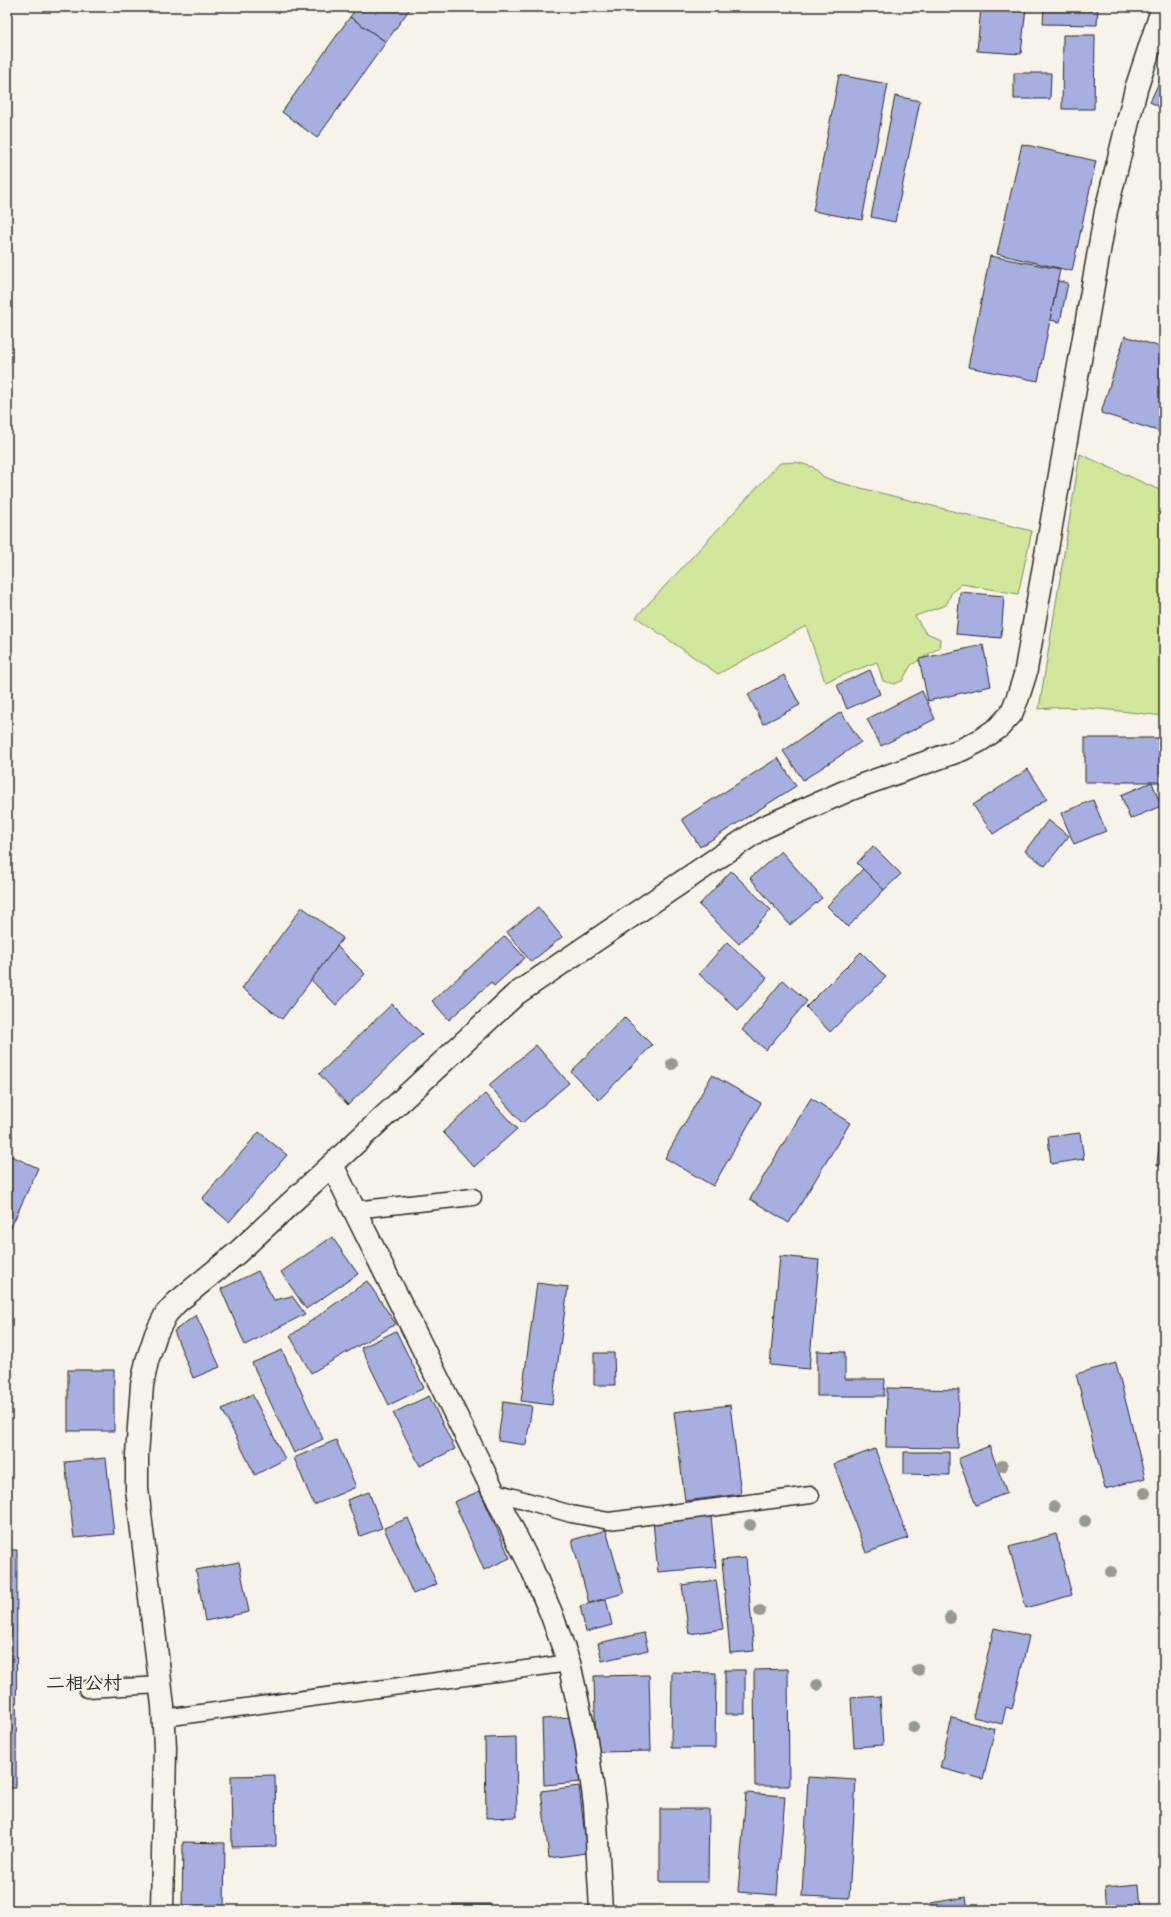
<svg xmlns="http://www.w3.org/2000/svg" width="1171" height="1917" font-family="Itim,'LXGW WenKai TC',sans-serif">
	<rect width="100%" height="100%" fill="#f7f3e8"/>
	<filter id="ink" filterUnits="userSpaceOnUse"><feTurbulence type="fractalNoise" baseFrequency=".025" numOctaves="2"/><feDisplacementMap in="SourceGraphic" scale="8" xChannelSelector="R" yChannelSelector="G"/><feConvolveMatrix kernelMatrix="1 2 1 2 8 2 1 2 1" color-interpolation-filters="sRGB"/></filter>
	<g filter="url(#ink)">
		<g fill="#d1e79c" stroke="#7e8964">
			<path d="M 1080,454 L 1164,492 L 1164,716 C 1125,712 1077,704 1039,709 Z"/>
			<path d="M 796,462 L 813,467 L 824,477 L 837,482 L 1032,531 L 1018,594 L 962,584 L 952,592 L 946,605 L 915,616 L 925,632 L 940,639 L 939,648 L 911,665 L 902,681 L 894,684 L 883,681 L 877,662 L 825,682 L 806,626 L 718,674 L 636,617 L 780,463 Z"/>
		</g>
		<g fill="#a7afe0" stroke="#2b2b2b">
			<path d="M 357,7 L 411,7 L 386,42 L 350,17 Z"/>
			<path d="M 981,7 L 1026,7 L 1021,54 L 977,51 Z"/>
			<path d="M 1044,7 L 1098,7 L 1097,25 L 1043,24 Z"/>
			<path d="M 350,17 L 386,42 L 317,138 L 282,112 Z"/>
			<path d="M 1063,35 L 1095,35 L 1094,109 L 1062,109 Z"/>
			<path d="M 1164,71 L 1164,109 L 1150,102 Z"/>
			<path d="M 1014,73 L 1051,73 L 1050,99 L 1014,99 Z"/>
			<path d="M 839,75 L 888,84 L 862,220 L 813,211 Z"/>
			<path d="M 895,96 L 920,101 L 895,222 L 871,217 Z"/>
			<path d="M 1022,144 L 1096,161 L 1072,271 L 997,254 Z"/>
			<path d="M 990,256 L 1060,269 L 1038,381 L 968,367 Z"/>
			<path d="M 1058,281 L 1068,283 L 1060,322 L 1050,320 Z"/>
			<path d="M 1125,336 L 1164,348 L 1164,433 L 1101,413 Z"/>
			<path d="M 960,592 L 1004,596 L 1001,638 L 956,634 Z"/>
			<path d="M 983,645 L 991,686 L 928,701 L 919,659 Z"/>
			<path d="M 870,670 L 880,694 L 847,709 L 837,685 Z"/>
			<path d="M 784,675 L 800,705 L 763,724 L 748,694 Z"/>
			<path d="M 922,691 L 935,719 L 881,746 L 867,719 Z"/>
			<path d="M 841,712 L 861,742 L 803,780 L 783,751 Z"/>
			<rect x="1085" y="738" width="79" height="44"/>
			<path d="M 778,758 L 796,786 L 700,847 L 682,819 Z"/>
			<path d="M 1028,769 L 1047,799 L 993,834 L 973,805 Z"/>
			<path d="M 1152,782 L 1161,806 L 1130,819 L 1121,795 Z"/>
			<path d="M 1093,800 L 1106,831 L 1074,844 L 1061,813 Z"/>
			<path d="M 1048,820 L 1069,836 L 1045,866 L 1025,851 Z"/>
			<path d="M 873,846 L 901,874 L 884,890 L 857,863 Z"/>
			<path d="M 781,851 L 822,898 L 790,925 L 750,878 Z"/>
			<path d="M 863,869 L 884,890 L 848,927 L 827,906 Z"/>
			<path d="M 731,871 L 771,910 L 739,944 L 699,905 Z"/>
			<path d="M 302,907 L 343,938 L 282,1019 L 242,988 Z"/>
			<path d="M 538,907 L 562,937 L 531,962 L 507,932 Z"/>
			<path d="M 505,936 L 525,958 L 494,986 L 491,982 L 449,1020 L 432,1001 Z"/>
			<path d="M 727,942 L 767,978 L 738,1010 L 699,974 Z"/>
			<path d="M 337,946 L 365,974 L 336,1005 L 311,980 Z"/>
			<path d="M 861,952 L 886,977 L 830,1032 L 806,1007 Z"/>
			<path d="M 783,980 L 807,1001 L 766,1050 L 742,1030 Z"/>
			<path d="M 392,1004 L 422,1034 L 348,1105 L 319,1074 Z"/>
			<path d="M 624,1017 L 652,1045 L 599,1100 L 571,1072 Z"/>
			<path d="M 536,1045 L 569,1083 L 522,1123 L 489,1085 Z"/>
			<path d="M 712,1075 L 761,1103 L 713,1186 L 665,1158 Z"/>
			<path d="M 1164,1089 L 1164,1166 L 1157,1165 Z"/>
			<path d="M 485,1094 L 517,1129 L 474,1167 L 443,1132 Z"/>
			<path d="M 811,1098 L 850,1123 L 789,1223 L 750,1199 Z"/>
			<path d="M 259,1132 L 287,1155 L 229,1222 L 202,1199 Z"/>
			<path d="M 1080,1133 L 1084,1159 L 1051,1164 L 1048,1137 Z"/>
			<path d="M 7,1154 L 38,1168 L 7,1236 Z"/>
			<path d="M 332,1237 L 358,1274 L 306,1309 L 281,1272 Z"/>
			<path d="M 780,1256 L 819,1260 L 809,1369 L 770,1365 Z"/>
			<path d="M 258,1271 L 274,1300 L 292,1296 L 305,1314 L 245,1345 L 221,1289 Z"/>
			<path d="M 367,1281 L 396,1324 L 311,1373 L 290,1336 Z"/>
			<path d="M 537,1283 L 568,1287 L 552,1405 L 521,1401 Z"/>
			<path d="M 196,1315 L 220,1367 L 193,1378 L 174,1331 Z"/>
			<path d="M 396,1331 L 424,1388 L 389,1405 L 361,1348 Z"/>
			<path d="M 282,1350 L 323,1439 L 294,1453 L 252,1363 Z"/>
			<path d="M 817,1351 L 845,1352 L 845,1379 L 885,1379 L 884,1396 L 817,1396 Z"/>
			<path d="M 594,1353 L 614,1353 L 615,1385 L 594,1385 Z"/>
			<path d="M 1116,1363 L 1145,1478 L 1105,1489 L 1076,1374 Z"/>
			<rect x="68" y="1370" width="46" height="61"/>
			<path d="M 887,1388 L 959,1390 L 958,1448 L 886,1447 Z"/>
			<path d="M 252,1394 L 285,1459 L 255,1475 L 222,1409 Z"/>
			<path d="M 429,1396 L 455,1449 L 420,1466 L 393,1413 Z"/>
			<path d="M 503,1402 L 532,1406 L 526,1445 L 498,1441 Z"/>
			<path d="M 730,1405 L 741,1494 L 685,1501 L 674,1412 Z"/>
			<path d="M 336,1440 L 356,1487 L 314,1505 L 294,1458 Z"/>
			<path d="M 989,1446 L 1007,1493 L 976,1505 L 958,1459 Z"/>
			<path d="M 875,1449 L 908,1538 L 866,1553 L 834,1464 Z"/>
			<path d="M 904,1452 L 949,1452 L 949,1475 L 904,1474 Z"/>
			<path d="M 106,1458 L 114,1534 L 74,1538 L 65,1462 Z"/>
			<path d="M 480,1491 L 510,1558 L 484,1570 L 454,1502 Z"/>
			<path d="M 369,1492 L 382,1528 L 360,1536 L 347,1500 Z"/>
			<path d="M 711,1516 L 716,1567 L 658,1572 L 653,1522 Z"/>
			<path d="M 408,1518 L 437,1584 L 413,1594 L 384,1528 Z"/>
			<path d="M 606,1530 L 624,1593 L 589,1603 L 572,1540 Z"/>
			<path d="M 1056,1534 L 1072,1595 L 1026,1608 L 1009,1547 Z"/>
			<path d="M 7,1550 L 17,1550 L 16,1788 L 7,1788 Z"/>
			<path d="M 746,1558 L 754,1651 L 730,1653 L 722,1560 Z"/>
			<path d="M 239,1562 L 249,1612 L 205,1621 L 196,1570 Z"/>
			<path d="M 716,1580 L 723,1629 L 689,1634 L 682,1585 Z"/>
			<path d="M 606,1599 L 612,1625 L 586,1632 L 580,1606 Z"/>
			<path d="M 994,1628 L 1029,1636 L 1012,1709 L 1006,1707 L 1002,1724 L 973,1717 Z"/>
			<path d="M 644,1633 L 648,1650 L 602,1661 L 598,1643 Z"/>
			<path d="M 788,1669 L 789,1786 L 755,1786 L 754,1670 Z"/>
			<rect x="725" y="1670" width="20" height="44"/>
			<path d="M 672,1672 L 716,1673 L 715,1748 L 671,1748 Z"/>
			<path d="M 649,1675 L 651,1751 L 596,1752 L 594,1676 Z"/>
			<path d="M 880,1696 L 883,1745 L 854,1747 L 851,1698 Z"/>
			<path d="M 571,1717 L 581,1782 L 544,1785 L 542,1719 Z"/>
			<path d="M 952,1718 L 995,1729 L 983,1779 L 940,1768 Z"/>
			<path d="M 516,1737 L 517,1817 L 486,1818 L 485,1738 Z"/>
			<path d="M 275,1775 L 276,1846 L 232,1847 L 231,1776 Z"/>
			<path d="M 808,1777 L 856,1780 L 849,1898 L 802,1896 Z"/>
			<path d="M 579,1786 L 587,1853 L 549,1858 L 541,1791 Z"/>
			<path d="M 746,1793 L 785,1796 L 777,1895 L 738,1892 Z"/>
			<path d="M 660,1809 L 709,1809 L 708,1882 L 660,1882 Z"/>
			<path d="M 183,1842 L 225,1843 L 224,1910 L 182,1910 Z"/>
			<path d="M 1138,1884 L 1140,1910 L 1107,1910 L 1105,1887 Z"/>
			<path d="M 966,1897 L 968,1910 L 932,1910 L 931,1903 Z"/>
			<rect x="453" y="1904" width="37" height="6"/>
		</g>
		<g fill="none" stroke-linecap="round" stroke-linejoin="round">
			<g stroke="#2b2b2b" stroke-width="19">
				<g id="service">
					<path d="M 354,1210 L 473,1197"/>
					<path d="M 493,1491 L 571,1514 L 609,1521 L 811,1495"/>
					<path d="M 87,1689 L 161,1685"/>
					<path d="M 164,1718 L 569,1663"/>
				</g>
			</g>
			<g stroke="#2b2b2b" stroke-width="25">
				<g id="minor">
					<path d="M 332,1165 L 532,1569 L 551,1613 L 569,1663 L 586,1740 L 595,1805 L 601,1910"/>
					<path d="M 162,1910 L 165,1748 L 163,1706 L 137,1489 L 137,1455 L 142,1385 L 147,1361 L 156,1334 L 166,1314 L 176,1303 L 237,1253 L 516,994 L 762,828 L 851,789 L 961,750 L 979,741 L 998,728 L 1011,714 L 1018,697 L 1025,675 L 1106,211 L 1136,89 L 1163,7"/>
				</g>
			</g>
			<use href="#service" stroke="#f7f3e8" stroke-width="16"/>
			<use href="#minor" stroke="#f7f3e8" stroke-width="22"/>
		</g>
		<g fill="#999a8d">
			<circle cx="672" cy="1064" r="6"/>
			<circle cx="1002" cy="1466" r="6"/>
			<circle cx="1145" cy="1493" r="6"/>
			<circle cx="1054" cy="1507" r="6"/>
			<circle cx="1085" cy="1521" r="6"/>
			<circle cx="750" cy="1525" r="6"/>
			<circle cx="1111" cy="1572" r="6"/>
			<circle cx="760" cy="1611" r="6"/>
			<circle cx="950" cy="1618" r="6"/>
			<circle cx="918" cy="1670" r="6"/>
			<circle cx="817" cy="1685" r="6"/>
			<circle cx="913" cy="1727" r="6"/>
		</g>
	</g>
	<g text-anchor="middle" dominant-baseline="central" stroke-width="3.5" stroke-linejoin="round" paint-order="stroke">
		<g font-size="19" fill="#2b2b2b" stroke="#f7f3e8">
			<text x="84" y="1682">二相公村</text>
		</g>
	</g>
	<rect width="1171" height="1917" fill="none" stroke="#f7f3e8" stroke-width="24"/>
	<rect x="12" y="12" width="1147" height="1893" fill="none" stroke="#2b2b2b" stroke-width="1.5" filter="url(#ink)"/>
</svg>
